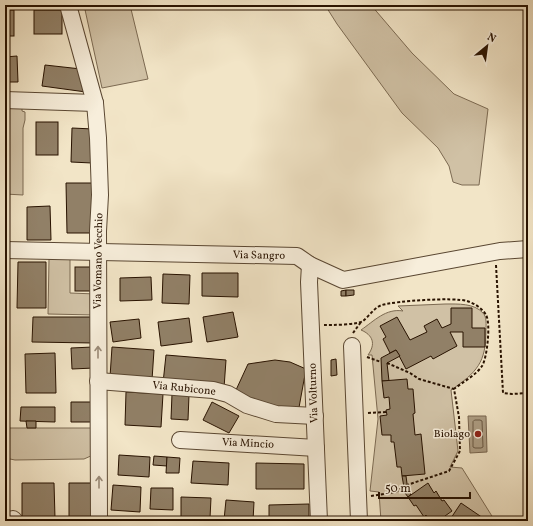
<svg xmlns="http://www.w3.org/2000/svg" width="533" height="526" font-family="Vollkorn,serif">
	<rect width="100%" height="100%" fill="#f2e5c7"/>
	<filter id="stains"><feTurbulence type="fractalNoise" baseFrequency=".005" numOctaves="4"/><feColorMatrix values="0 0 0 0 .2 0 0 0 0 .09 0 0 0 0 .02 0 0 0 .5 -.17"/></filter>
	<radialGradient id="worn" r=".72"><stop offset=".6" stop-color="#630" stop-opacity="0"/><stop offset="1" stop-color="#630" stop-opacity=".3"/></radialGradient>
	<g fill="#d0c1a5" stroke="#7c6a52">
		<path d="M 84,5 L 130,5 L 148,79 L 102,88 Z"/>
		<path d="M 325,5 L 371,5 L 412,53 L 454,94 L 488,109 L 479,185 L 462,185 L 453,182 L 449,166 L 438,148 L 402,113 L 337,24 Z"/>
		<path d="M 5,107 L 22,107 L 22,111 L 25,112 L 25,120 L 23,128 L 23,195 L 5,194 Z"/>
		<path d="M 49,259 L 70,259 L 70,293 L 96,294 L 96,315 L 48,314 Z"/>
		<path d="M 445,304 C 458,304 474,303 483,313 C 487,317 486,325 486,330 C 486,363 477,372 451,390 L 458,451 L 450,467 L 462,468 L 495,521 L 381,521 L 379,492 L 370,491 L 378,419 L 372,355 L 368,355 C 376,344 373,335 361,330 C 374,321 386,308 403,311 L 398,306 Z"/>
		<path d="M 5,428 L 97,428 L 93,455 L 84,459 L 15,460 L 5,458 Z"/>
	</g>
	<path fill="#ad9d83" stroke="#78654f" d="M 468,416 L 486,416 L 487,452 L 470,453 Z"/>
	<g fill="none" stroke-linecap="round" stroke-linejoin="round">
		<path stroke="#6a5842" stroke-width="1" d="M 475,420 L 480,420 L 482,421 L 483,447 L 481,448 L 475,448 L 473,447 L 473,422 Z"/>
	</g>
	<g fill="#918067" stroke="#281200">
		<rect x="5" y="10" width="9" height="26"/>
		<rect x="34" y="10" width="28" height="24"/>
		<path d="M 17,56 L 18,82 L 5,82 L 5,57 Z"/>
		<path d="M 45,65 L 81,69 L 86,92 L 42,86 Z"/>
		<rect x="36" y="122" width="22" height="33"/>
		<path d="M 72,128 L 93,129 L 92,163 L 71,162 Z"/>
		<path d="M 66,183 L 94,183 L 94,233 L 67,233 Z"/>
		<path d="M 50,206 L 51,240 L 27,240 L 27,207 Z"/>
		<path d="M 18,262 L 46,262 L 46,308 L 17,308 Z"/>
		<rect x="75" y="267" width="20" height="24"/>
		<path d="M 202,273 L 238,273 L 238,297 L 202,296 Z"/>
		<path d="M 163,274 L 190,275 L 189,304 L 162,303 Z"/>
		<path d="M 151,277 L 152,300 L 120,301 L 120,278 Z"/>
		<path d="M 346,290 L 346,296 L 341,296 L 341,291 Z"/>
		<path d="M 346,290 L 354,290 L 354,295 L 346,296 Z"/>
		<path d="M 451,308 L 472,308 L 472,328 L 485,328 L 485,347 L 463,347 L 463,332 L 450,332 L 457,346 L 433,359 L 431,356 L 406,369 L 396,350 L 390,353 L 383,339 L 386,337 L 380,326 L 397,317 L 410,340 L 427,332 L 424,326 L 437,319 L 442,328 L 451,324 Z"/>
		<path d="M 233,312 L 238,337 L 207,342 L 203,317 Z"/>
		<path d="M 33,317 L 93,317 L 93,343 L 32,342 Z"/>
		<path d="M 189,318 L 192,342 L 161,346 L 158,322 Z"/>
		<path d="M 139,319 L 141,338 L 113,342 L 110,322 Z"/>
		<path d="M 93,347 L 94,368 L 72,369 L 71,348 Z"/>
		<path d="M 112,347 L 154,350 L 152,380 L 110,377 Z"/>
		<path d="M 396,350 L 400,356 L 387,363 L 389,381 L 382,381 L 381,358 Z"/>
		<path d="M 55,353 L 56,393 L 26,393 L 25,354 Z"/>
		<path d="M 166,355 L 226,360 L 224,388 L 163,383 Z"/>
		<path d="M 336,359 L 337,375 L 331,376 L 331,360 Z"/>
		<path d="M 275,360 L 290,362 L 306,369 L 298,413 L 257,406 L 236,390 L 248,364 Z"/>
		<path d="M 407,379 L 408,389 L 413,389 L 415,413 L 413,414 L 415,435 L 421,434 L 425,474 L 402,476 L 401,467 L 397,467 L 394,442 L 391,442 L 391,435 L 382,435 L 380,416 L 387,415 L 386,410 L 390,409 L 389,397 L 384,398 L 382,381 Z"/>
		<path d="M 126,392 L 163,394 L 161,427 L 125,425 Z"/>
		<path d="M 172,394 L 189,395 L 188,420 L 171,419 Z"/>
		<path d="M 71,402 L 94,402 L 93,422 L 71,422 Z"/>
		<path d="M 212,402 L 239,416 L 229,433 L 203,420 Z"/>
		<path d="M 21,407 L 55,407 L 55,422 L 20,421 Z"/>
		<path d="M 26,421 L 36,421 L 36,428 L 27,428 Z"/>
		<path d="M 119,455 L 150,457 L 149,477 L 118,475 Z"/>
		<path d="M 154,456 L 167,457 L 167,466 L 153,465 Z"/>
		<path d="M 167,457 L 180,458 L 179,473 L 166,473 Z"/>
		<path d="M 193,461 L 229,463 L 228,485 L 191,483 Z"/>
		<path d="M 256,463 L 304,464 L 304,489 L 256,489 Z"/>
		<path d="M 402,476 L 406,476 L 408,491 L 411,494 L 408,497 L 405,493 Z"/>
		<path d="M 22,483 L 54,483 L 55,518 L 22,518 Z"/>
		<path d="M 69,483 L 94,483 L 95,521 L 69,521 Z"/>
		<path d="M 428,483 L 434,493 L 436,491 L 442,501 L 444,500 L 452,511 L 445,516 L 450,519 L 449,521 L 430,521 L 426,515 L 424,517 L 416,505 L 414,506 L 408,497 Z"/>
		<path d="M 113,485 L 141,487 L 140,512 L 111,510 Z"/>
		<path d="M 151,488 L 173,488 L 173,510 L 150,509 Z"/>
		<path d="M 181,497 L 211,498 L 210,518 L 181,517 Z"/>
		<path d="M 226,500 L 254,502 L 253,521 L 224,520 Z"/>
		<path d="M 461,503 L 483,518 L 481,521 L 449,521 Z"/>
		<path d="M 309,504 L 309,521 L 269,521 L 269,505 Z"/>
	</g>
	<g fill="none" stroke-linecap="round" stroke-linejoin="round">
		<g stroke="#5a4732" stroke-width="18">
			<g id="minor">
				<path d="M 68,5 L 95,103 L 98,138 L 100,195 L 98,231 L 99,521"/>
				<path d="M 5,100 L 95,103"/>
				<path d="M 5,250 L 297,256 L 310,265 L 343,280 L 500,251 L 528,249"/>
				<path d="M 310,265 L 309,282 L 319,521"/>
				<path d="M 352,346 L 359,521"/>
				<path d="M 98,381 L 213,390 L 228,394 L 247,405 L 276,414 L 315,416"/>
				<path d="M 180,440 L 316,448"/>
				<path d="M 13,519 L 15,521"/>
			</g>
		</g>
		<g stroke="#281200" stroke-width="2" stroke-dasharray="3 2" stroke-linecap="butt">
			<path d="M 496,265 L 503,393 L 512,394 L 528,393"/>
			<path d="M 324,325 C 332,325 357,325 363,321 C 369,316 375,307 382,305 C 396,301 453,297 467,301 C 474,303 483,309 486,315 C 491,323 487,359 482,366 C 476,375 463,382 454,389 L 459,417 L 460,451 L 449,471 L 407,485"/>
			<path d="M 353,333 L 361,322"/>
			<path d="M 367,357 L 381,362"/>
			<path d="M 387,363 L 410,373 L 419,379 L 454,389"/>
			<path d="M 368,413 L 387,412"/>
			<path d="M 371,496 L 396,492 L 404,486"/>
		</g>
		<use href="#minor" stroke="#f7eedb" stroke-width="16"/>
	</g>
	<defs><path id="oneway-shaft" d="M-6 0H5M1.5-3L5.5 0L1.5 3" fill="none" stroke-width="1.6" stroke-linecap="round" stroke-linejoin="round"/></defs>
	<g stroke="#9a8b78">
		<use href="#oneway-shaft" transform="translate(98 352) rotate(-90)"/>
		<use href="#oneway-shaft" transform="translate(99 482) rotate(-90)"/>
	</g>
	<circle fill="#8f2418" stroke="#f7eedb" stroke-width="1.5" cx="478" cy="434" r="4"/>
	<g text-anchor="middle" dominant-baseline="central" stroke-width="3" stroke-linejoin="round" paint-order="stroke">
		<g font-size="11" fill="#281200" stroke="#f7eedb">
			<text transform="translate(259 256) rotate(1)">Via Sangro</text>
			<text transform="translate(99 261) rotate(-89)">Via Vomano Vecchio</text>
			<text transform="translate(184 389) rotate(6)">Via Rubicone</text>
			<text transform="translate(314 393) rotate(-92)">Via Volturno</text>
			<text transform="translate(248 444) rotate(3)">Via Mincio</text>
		</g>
		<g font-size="11" fill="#281200" stroke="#f7eedb" text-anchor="end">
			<text x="470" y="434">Biolago</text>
		</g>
	</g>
	<rect width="533" height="526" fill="none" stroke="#f2e5c7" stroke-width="20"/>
	<rect x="6" y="6" width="521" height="514" fill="none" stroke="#281200" stroke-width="2"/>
	<rect x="10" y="10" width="513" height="506" fill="none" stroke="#281200"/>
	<g transform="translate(487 46) rotate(29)" stroke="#f7eedb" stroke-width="3" paint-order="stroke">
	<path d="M0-3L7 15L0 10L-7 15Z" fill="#281200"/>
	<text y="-6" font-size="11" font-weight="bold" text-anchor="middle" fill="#281200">N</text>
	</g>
	<path d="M379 492v6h91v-6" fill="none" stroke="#281200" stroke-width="2"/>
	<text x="385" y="492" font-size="12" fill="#281200" stroke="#f7eedb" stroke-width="3" paint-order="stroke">50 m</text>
	<rect width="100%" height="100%" filter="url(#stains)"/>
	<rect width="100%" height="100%" fill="url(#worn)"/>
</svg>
